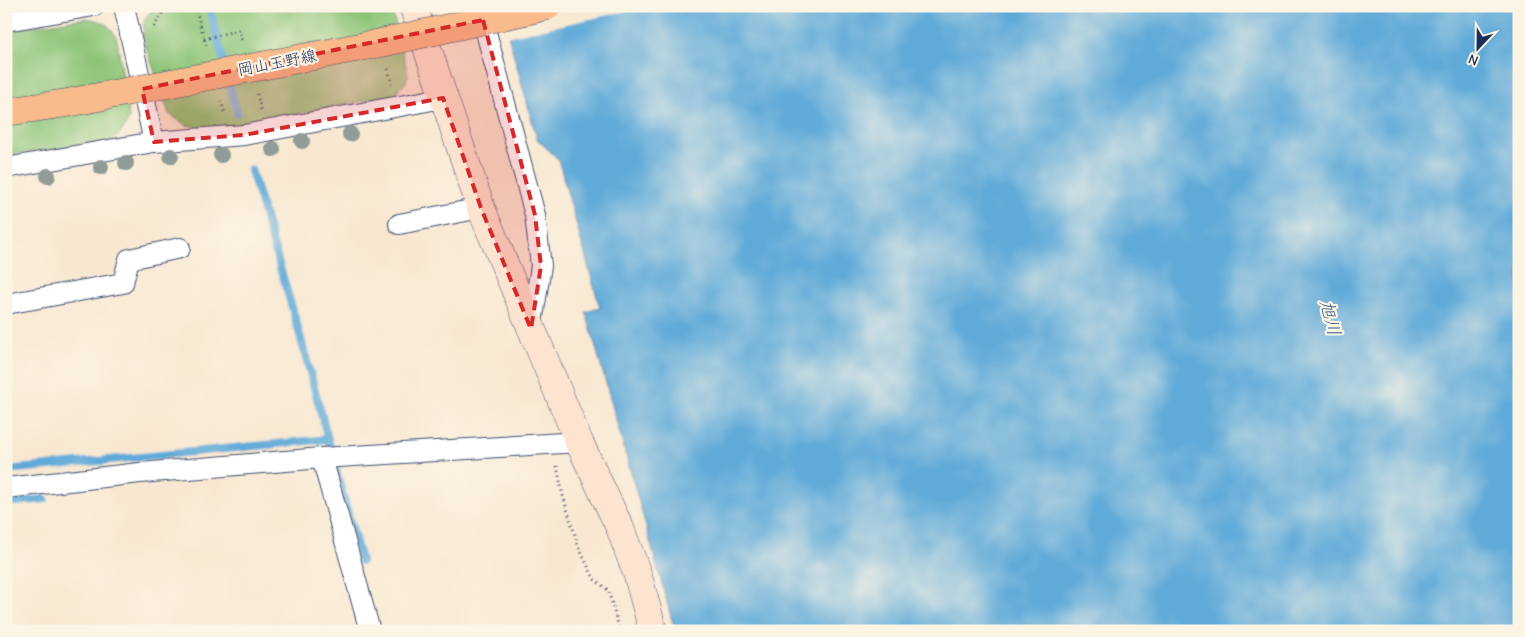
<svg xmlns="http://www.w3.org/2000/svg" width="1525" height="637" font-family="'Comic Neue','Klee One',sans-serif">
	<rect width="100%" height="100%" fill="#fcf5e5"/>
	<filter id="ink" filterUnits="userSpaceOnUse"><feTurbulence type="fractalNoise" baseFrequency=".02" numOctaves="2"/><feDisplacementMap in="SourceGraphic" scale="10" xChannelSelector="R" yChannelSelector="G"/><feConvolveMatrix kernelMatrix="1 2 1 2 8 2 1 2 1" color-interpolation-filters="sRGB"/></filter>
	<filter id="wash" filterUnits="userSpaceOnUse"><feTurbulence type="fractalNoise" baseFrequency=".0096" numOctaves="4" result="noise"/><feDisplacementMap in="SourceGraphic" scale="20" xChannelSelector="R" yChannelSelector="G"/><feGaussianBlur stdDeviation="1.12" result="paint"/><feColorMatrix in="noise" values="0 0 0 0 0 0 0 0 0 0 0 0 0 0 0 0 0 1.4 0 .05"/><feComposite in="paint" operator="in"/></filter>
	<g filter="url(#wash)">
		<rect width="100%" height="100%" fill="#f8e8d2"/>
		<g fill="#8dc578" stroke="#547a6b">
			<path d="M 154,6 L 391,6 L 408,75 C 406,83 405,86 398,88 L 398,94 L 255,123 L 215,129 L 200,128 L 186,125 L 169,114 L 143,38 L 144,21 Z"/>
			<path d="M 86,18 C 102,21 110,23 117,39 L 129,118 C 124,130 119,137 107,143 L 6,155 L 6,30 Z"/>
		</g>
		<path fill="#61aad9" stroke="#3e6c9c" d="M 500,6 L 1519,6 L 1519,631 L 675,631 L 586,312 L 600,308 L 558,159 L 537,139 Z"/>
		<path fill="#f8e8d2" d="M 498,6 L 651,6 L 506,37 Z"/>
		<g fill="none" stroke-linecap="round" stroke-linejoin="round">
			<g stroke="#61aad9" stroke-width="8">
				<path d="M 209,6 L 237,113"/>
				<path d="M 251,170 L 298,328 L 361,561"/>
				<path d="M 6,470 L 328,439"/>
				<path d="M 6,503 L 45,499"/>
			</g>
		</g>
	</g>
	<g filter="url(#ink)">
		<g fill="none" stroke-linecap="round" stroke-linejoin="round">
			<g stroke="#3c4b6f" stroke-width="22">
				<g id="street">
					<path d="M 124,6 L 154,142"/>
					<path d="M 479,6 L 535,215 L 541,266 L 531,329"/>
					<path d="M 6,21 L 94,6"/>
					<path d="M 6,168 L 154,142 L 244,135 L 443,98"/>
					<path d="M 399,224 L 481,208"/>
					<path d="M 6,304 L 123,283 L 129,259 L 180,248"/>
					<path d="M 322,458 L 370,631"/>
					<path d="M 6,488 L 140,473 L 322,458 L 579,442"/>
				</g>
			</g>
			<g stroke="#3c4b6f" stroke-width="29">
				<path id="secondary" d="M 413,6 L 481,208 L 579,442 L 620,528 L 638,576 L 653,631"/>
			</g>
			<g stroke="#3c4b6f" stroke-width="3" stroke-dasharray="1 4" stroke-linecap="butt">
				<path d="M 195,6 L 207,49"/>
				<path d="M 154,27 L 163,12 L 169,6"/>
				<path d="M 204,39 L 239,30 L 242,42"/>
				<path d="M 388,69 L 392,84"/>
				<path d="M 257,94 L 261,110"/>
				<path d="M 221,101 L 225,114"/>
				<path d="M 557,466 L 563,496 L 579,548 L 594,579 L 608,590 L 620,631"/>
			</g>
			<use href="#street" stroke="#fff" stroke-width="20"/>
			<use href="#secondary" stroke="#fde4d1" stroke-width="28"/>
			<g stroke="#3c4b6f" stroke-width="29" stroke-linecap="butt">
				<path id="primary-bridge" d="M 6,112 L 67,103 L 381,43 L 547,6"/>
			</g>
			<use href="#primary-bridge" stroke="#fabb8c" stroke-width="28"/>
		</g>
		<g fill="#919b97">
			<circle cx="350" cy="134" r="8"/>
			<circle cx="302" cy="141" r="8"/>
			<circle cx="273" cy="149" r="8"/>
			<circle cx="221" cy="155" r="8"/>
			<circle cx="171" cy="156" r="8"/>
			<circle cx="126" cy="163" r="8"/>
			<circle cx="101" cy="167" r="8"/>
			<circle cx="48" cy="176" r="8"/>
		</g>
	</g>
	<path fill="#d62828" fill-opacity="0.2" stroke="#d62828" stroke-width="4" stroke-dasharray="10 6" stroke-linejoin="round" d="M 483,20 L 535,215 L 541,266 L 531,329 L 481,208 L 443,98 L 244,135 L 154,142 L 142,89 Z"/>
	<g text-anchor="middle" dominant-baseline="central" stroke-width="4.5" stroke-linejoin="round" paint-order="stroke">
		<g font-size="16" fill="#1b2f5e" stroke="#fcf5e5">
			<text transform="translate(277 63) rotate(-11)">岡山玉野線</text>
		</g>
		<g font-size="18" font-style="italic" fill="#345a89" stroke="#fcf5e5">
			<text transform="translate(1330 318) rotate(76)">旭川</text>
		</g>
	</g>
	<rect width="1525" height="637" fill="none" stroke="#fcf5e5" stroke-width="25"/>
	<g transform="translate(1478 48) rotate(202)" stroke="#fcf5e5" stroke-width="4" paint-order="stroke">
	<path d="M0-4L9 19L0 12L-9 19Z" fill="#1b2f5e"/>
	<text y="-8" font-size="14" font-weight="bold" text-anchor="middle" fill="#1b2f5e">N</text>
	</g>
</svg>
